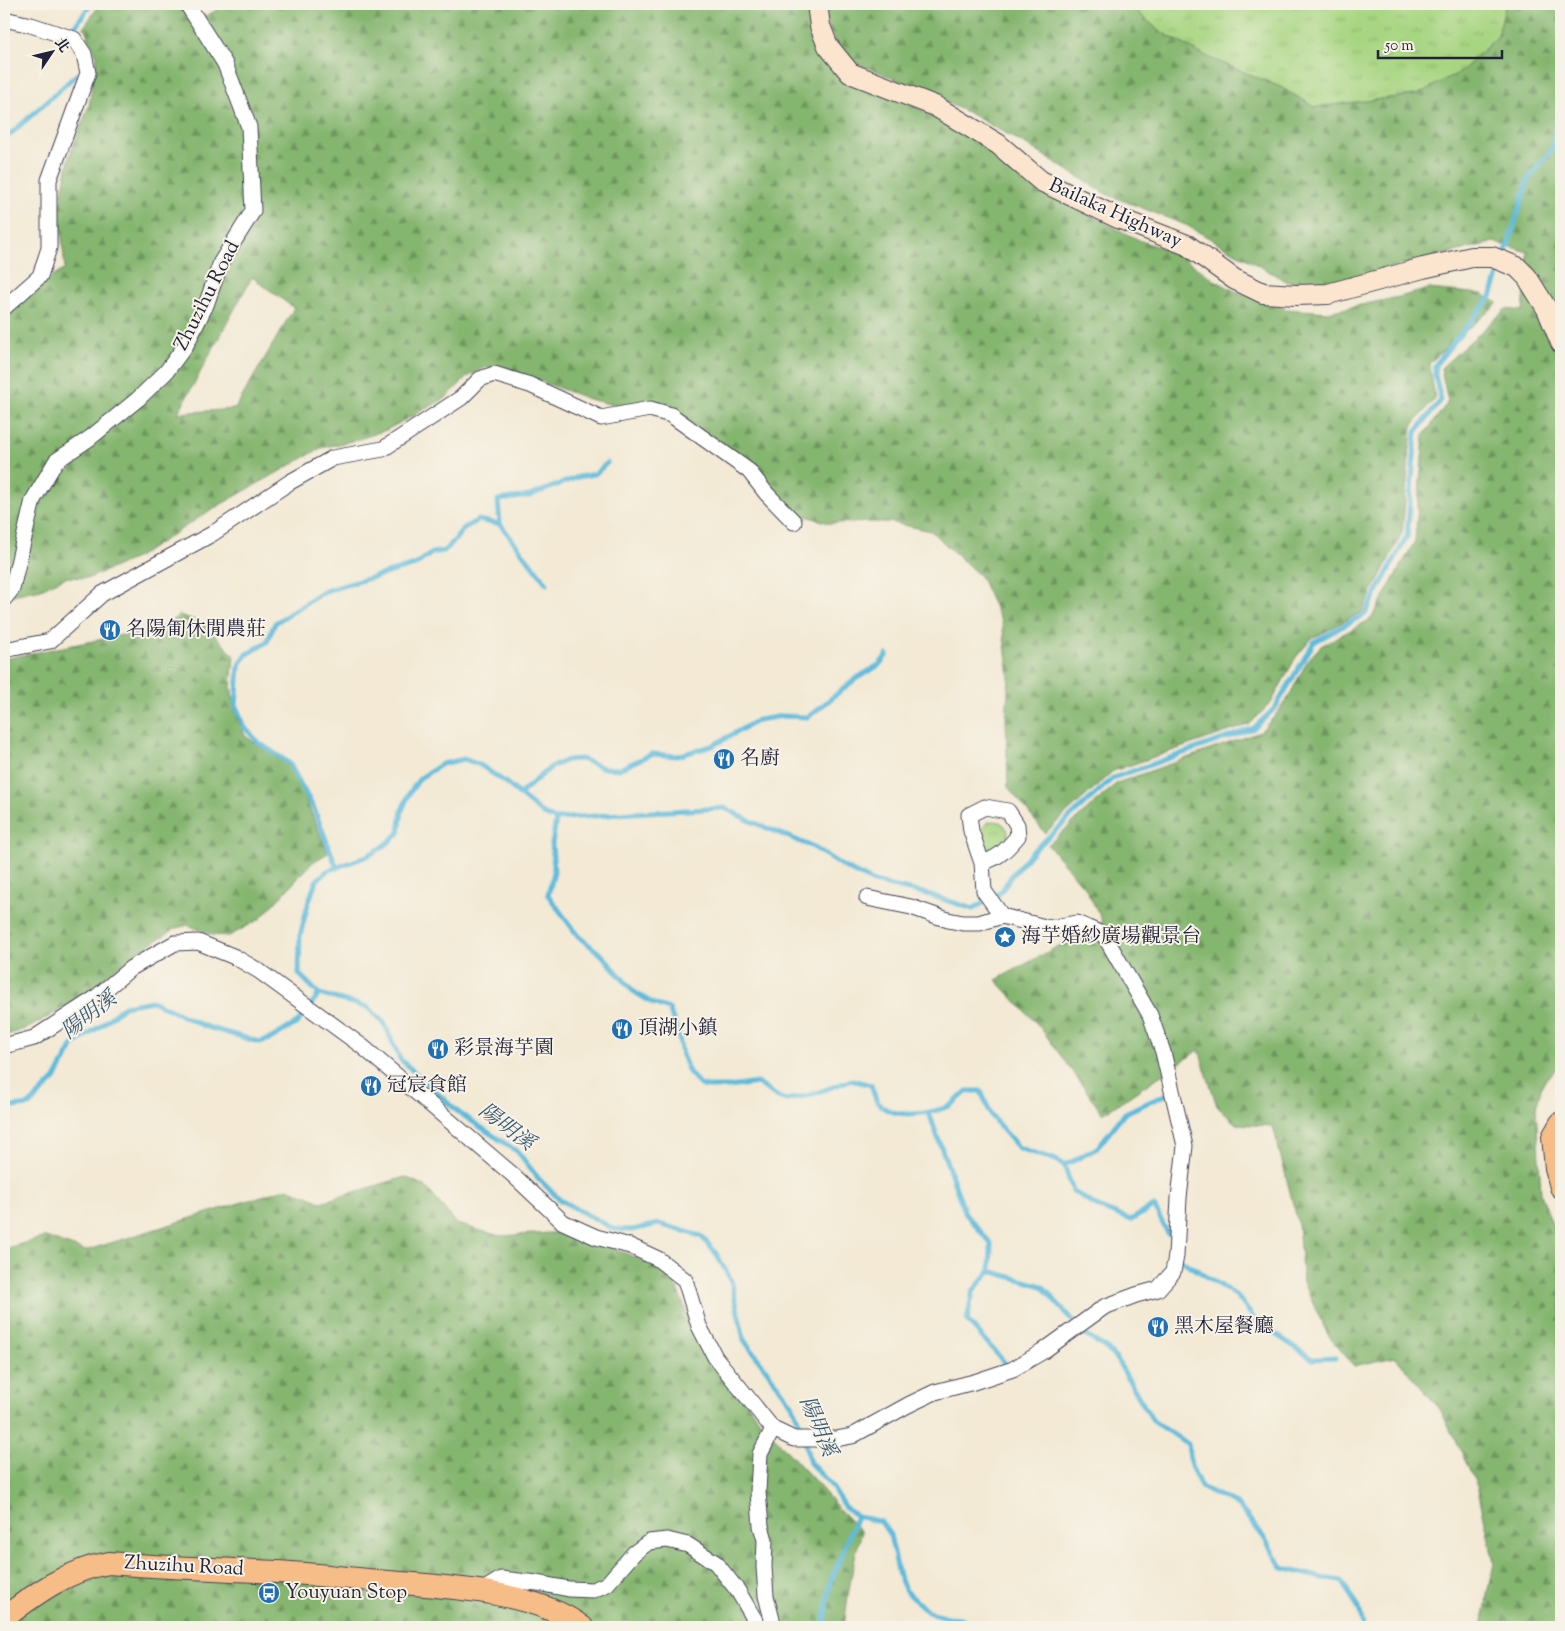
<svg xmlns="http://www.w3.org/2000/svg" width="1565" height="1631" font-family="'Sorts Mill Goudy','Noto Serif TC',serif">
	<defs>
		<pattern id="grass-tufts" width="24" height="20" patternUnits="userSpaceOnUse" patternTransform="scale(1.25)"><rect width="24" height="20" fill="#a7d581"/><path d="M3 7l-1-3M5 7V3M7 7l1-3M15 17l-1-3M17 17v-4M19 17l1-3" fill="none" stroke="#8fb770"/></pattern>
		<pattern id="forest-firs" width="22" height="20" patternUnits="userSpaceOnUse" patternTransform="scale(1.25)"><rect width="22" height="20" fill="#85b66f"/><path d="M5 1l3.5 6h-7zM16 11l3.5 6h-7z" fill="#6c945c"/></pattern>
	</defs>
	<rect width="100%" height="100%" fill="#f7f3e8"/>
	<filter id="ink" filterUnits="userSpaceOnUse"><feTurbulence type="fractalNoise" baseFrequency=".02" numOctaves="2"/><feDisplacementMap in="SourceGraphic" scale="10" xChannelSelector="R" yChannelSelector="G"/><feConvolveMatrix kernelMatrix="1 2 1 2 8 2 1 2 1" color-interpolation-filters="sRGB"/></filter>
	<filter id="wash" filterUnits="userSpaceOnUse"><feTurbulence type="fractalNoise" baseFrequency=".0096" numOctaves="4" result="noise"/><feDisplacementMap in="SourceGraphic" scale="20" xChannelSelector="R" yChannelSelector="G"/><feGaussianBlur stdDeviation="1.12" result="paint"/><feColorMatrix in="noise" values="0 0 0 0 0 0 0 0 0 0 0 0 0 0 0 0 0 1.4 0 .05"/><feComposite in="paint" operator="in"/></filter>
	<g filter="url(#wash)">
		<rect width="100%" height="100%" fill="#f3e9d4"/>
		<g fill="url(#grass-tufts)" stroke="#647c5e">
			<path d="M 1129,4 L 1506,4 L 1498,36 L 1461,72 L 1416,95 L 1315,107 L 1280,87 L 1207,57 L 1159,31 Z"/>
			<circle cx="994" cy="835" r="14"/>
		</g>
		<g fill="url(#forest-firs)" stroke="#546c55" fill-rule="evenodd">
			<path d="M 100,4 L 177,4 L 206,16 L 228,4 L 813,4 L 835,65 L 993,146 L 1060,200 L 1141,241 L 1176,253 L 1216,281 L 1235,291 L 1286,309 L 1328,312 L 1399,297 L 1429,289 L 1482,294 L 1498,303 L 1429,363 L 1435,398 L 1412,426 L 1402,533 L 1362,612 L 1311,639 L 1296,657 L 1271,703 L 1250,724 L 1113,771 L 1045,833 L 1008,787 L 1006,719 L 1009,675 L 1002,623 L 980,576 L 931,531 L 890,522 L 829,523 L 783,509 L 721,443 L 660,402 L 617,406 L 589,399 L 507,369 L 486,367 L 467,377 L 446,398 L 386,430 L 356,440 L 321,448 L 211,510 L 138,557 L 89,578 L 66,577 L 41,589 L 4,597 L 4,318 L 36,287 L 65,269 L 59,209 L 70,154 L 89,106 L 97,56 L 84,27 ZM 252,277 L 294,308 L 235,409 L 178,413 Z"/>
			<path d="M 824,4 L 1129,4 L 1159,31 L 1207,57 L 1280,87 L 1315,107 L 1416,95 L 1461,72 L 1498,36 L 1506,4 L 1561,4 L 1561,1063 L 1542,1085 L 1536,1107 L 1541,1194 L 1561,1248 L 1561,1627 L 1482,1627 L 1494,1563 L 1477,1485 L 1440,1409 L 1395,1357 L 1354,1366 L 1328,1335 L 1303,1282 L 1298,1223 L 1273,1126 L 1236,1124 L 1217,1106 L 1199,1050 L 1103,1114 L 1040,1027 L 996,980 L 1103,922 L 1086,889 L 1048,845 L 1117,783 L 1260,732 L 1275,716 L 1288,698 L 1308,660 L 1321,646 L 1371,619 L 1415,541 L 1424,435 L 1448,402 L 1441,368 L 1506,309 L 1523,311 L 1528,252 L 1494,242 L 1318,286 L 1286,281 L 1186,225 L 1106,194 L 1032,148 L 969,113 L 886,75 L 853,62 L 837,46 L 828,29 Z"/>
			<path d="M 180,615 L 204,623 L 234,656 L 231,686 L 235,709 L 245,736 L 287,764 L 301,788 L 328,853 L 313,862 L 260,919 L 229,936 L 213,935 L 188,925 L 176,928 L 141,950 L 66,1007 L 30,1027 L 4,1036 L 4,659 L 162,627 Z"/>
			<path d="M 405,1177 L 425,1186 L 457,1224 L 500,1236 L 566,1232 L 625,1253 L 654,1266 L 674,1281 L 693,1328 L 762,1424 L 814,1480 L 839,1509 L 862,1532 C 852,1563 848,1595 844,1627 L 4,1627 L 4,1249 L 45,1237 L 85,1251 L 288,1188 L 321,1202 Z"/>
		</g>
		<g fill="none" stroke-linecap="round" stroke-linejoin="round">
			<g stroke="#5ebbdc" stroke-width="5">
				<path d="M 73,29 L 91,4"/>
				<path d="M 4,140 L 76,75"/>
				<path d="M 1504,258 L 1528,180 L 1540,164 L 1553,148 L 1559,110 L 1561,105"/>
				<path d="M 500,524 L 547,584"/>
				<path d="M 520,794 L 551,767 L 567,760 L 581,759 L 604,768 L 619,769 L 652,754 L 677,756 L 712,746 L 758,720 L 783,716 L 808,717 L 857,678 L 879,665 L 887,655"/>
				<path d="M 556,819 L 552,844 L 554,872 L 548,895 L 578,936 L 603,956 L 633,991 L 652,1003 L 669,1009 L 678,1032 L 682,1055 L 689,1072 L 700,1085 L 707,1087 L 729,1087 L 757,1083 L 778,1097 L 786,1100 L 810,1095 L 852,1080 L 871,1085 C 873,1090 875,1099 878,1103 C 893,1120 931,1114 949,1106 C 955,1103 961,1096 967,1091 L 981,1091 L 992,1117 L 1019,1148 L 1056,1160 L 1064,1165 L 1073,1161 L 1097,1148 L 1125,1113 L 1167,1094"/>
				<path d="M 337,868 L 314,809 L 289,763 L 258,742 L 245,728 L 236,706 L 239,666 L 246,655 L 267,642 L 275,623 L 325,591 L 415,565 L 432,553 L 444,551 L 454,541 L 464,528 L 478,520 L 500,524 L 498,500 L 529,496 L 578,477 L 595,474 L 607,463"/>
				<path d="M 319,994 L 299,974 L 300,936 L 308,904 L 316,881 L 327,871 L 365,857 L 383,847 L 399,833 L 402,810 L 410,792 L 420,778 L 442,764 L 464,759 L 480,765 L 505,782 L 543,814 L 556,819 L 631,813 L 725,808 L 748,820 L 813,847 L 844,867 L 874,882 L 927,894 L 973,909 L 1001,892 L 1012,875 L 1033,851 L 1113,778 L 1254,728 L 1275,708 L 1314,642 L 1365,614 L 1407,536 L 1416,432 L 1441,400 L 1435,375 L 1435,365 L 1491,297 L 1501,266"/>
				<path d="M 4,1108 L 29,1105 L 55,1079 L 73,1045 L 102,1025 L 124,1006 L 152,1001 L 204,1026 L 259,1042 L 270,1039 L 297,1023 L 319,994 L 367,1007 L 384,1023 L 400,1059 L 458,1112 L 518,1152 L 538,1178 L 560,1200 L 614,1229 L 632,1230 L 659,1224 L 701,1236 L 715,1252 L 731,1280 L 744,1340 L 792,1404 L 802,1430 L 810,1463 L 831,1485 L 845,1508 L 857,1516 L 881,1522 L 890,1535 L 899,1576 L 906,1591 L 928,1612 L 948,1617 L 960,1618 L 979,1627"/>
				<path d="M 929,1113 L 965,1213 L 991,1244 L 990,1271 L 973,1291 L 967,1320 L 1004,1362"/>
				<path d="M 1064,1165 L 1073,1191 L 1098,1207 L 1131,1220 L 1154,1206 L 1168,1234"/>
				<path d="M 1181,1260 L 1237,1296 L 1255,1320 L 1312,1359 L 1336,1358"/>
				<path d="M 990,1271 L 1042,1286 L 1072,1320"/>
				<path d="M 1079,1331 L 1107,1349 L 1117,1360 L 1153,1421 L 1188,1444 L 1191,1466 L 1201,1487 L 1238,1505 L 1265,1539 L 1282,1568 L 1322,1578 L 1341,1581 L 1359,1608 L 1363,1627"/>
				<path d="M 824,1627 L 830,1583 L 857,1516"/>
			</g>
		</g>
	</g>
	<g filter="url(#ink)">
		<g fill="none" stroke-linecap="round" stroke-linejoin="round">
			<g stroke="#414052" stroke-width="17">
				<g id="minor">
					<path d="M 4,19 L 31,25 L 74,39 L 84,54 L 88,73 L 49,180 L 49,248 L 40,276 L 4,308"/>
					<path d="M 4,599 L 12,589 L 33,500 L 56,461 L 90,438 L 138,399 L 166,372 L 186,345 L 206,305 L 221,262 L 253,211 L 249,127 L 225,64 L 187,4"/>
					<path d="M 4,650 L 50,641 L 102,594 L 212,534 L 290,482 L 333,458 L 383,449 L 461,398 L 480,379 L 494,374 L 530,385 L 601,418 L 650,409 L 671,415 L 749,471 L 766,493 L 794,522"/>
					<path d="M 982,863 C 1000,857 1006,850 1018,836 L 1017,825 L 1008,811 L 985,807 L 969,815 L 971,831 L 982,863 L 984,891 L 1002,916"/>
					<path d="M 867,898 L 911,907 L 948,920 L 963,923 L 979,923 L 1002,916"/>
					<path d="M 4,1046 L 34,1038 L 94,999 L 131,968 L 175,943 L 198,942 L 235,957 L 259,971 L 363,1047 L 513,1175 L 563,1222 L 596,1237 L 630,1246 L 658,1259 L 685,1280 L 699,1326 L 715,1357 L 773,1429 L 794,1439 L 836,1439 L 852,1436 L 908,1405 L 935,1392 L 974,1382 L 1013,1369 L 1042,1352 L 1104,1307 L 1136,1295 L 1158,1289 L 1173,1272 L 1176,1256 L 1179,1198 L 1185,1146 L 1163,1052 L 1150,1015 L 1104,935 L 1077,923 L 1049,928 L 1002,916"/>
					<path d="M 773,1429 L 760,1454 L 758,1492 L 761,1526 L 765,1540 L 764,1567 L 766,1596 L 774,1627"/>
					<path d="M 480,1592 L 501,1579 L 537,1583 L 569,1589 L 593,1590 L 607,1584 L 634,1553 L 649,1542 L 667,1540 L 688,1545 L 716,1563 L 738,1591 L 759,1627"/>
				</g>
			</g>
			<g stroke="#414052" stroke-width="22">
				<path id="secondary" d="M 817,4 L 820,26 L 828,46 L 850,73 L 935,106 L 998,144 L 1041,181 L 1118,218 L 1187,245 L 1234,279 L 1263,293 L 1296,295 L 1328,294 L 1423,268 L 1472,257 L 1492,257 L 1517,267 L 1527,277 L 1547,309 L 1561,343"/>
			</g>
			<g stroke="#414052" stroke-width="24">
				<g id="primary">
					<path d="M 1561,1123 L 1553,1137 L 1556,1168 L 1561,1187"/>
					<path d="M 4,1618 C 36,1593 68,1570 109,1563 C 169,1568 230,1569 291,1573 C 323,1575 356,1579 389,1582 C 447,1587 535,1591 582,1627"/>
				</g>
			</g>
			<use href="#minor" stroke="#fff" stroke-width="15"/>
			<use href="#secondary" stroke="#fce5cf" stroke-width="20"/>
			<use href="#primary" stroke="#f7bd88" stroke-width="22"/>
		</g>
	</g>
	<defs>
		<g id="restaurant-disc" transform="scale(1.125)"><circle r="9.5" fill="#1f6fb2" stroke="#f7f3e8"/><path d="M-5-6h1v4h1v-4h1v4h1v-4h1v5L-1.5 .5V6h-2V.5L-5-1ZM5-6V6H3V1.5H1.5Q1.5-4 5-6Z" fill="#fff"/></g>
		<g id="sight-disc" transform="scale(1.125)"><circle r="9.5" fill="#1f6fb2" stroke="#f7f3e8"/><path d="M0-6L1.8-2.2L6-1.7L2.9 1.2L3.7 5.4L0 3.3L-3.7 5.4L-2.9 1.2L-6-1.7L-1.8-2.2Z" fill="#fff"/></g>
		<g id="bus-disc" transform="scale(1.125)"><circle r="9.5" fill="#1f6fb2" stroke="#f7f3e8"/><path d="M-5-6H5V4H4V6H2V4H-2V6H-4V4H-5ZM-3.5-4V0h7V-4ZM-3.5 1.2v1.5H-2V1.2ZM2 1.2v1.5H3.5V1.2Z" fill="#fff"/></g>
	</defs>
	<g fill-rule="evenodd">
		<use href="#restaurant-disc" x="110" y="630"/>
		<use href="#restaurant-disc" x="724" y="759"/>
		<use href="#sight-disc" x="1005" y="937"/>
		<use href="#restaurant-disc" x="622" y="1029"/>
		<use href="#restaurant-disc" x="438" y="1049"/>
		<use href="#restaurant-disc" x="371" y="1086"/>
		<use href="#restaurant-disc" x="1158" y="1327"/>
		<use href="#bus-disc" x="269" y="1593"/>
	</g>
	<g text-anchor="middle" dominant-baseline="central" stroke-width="4" stroke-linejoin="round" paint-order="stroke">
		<g font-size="20" fill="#22223b" stroke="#f7f3e8">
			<text transform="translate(1115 214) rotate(24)">Bailaka Highway</text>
			<text transform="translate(208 296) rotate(-63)">Zhuzihu Road</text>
			<text transform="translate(184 1567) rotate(3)">Zhuzihu Road</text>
		</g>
		<g font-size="20" fill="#22223b" stroke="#f7f3e8" text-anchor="start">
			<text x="126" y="630">名陽匍休閒農莊</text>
			<text x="740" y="759">名廚</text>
			<text x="1021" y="937">海芋婚紗廣場觀景台</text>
			<text x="638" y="1029">頂湖小鎮</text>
			<text x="454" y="1049">彩景海芋園</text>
			<text x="387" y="1086">冠宸食館</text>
			<text x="1174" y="1327">黑木屋餐廳</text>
			<text x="285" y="1593">Youyuan Stop</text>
		</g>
		<g font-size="21" font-style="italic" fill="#375873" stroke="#f7f3e8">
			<text transform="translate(90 1016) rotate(-38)">陽明溪</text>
			<text transform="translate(506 1128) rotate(37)">陽明溪</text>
			<text transform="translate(817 1427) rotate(67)">陽明溪</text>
		</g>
	</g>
	<rect width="1565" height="1631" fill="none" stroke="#f7f3e8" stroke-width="20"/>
	<g transform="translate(52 52) rotate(55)" stroke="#f7f3e8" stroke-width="4" paint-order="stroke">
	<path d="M0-4L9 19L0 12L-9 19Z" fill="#22223b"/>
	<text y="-8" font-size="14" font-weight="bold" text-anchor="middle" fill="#22223b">北</text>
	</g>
	<path d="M1378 50v8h124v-8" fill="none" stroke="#22223b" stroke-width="2.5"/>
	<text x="1385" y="50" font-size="15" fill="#22223b" stroke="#f7f3e8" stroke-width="4" paint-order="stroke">50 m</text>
</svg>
